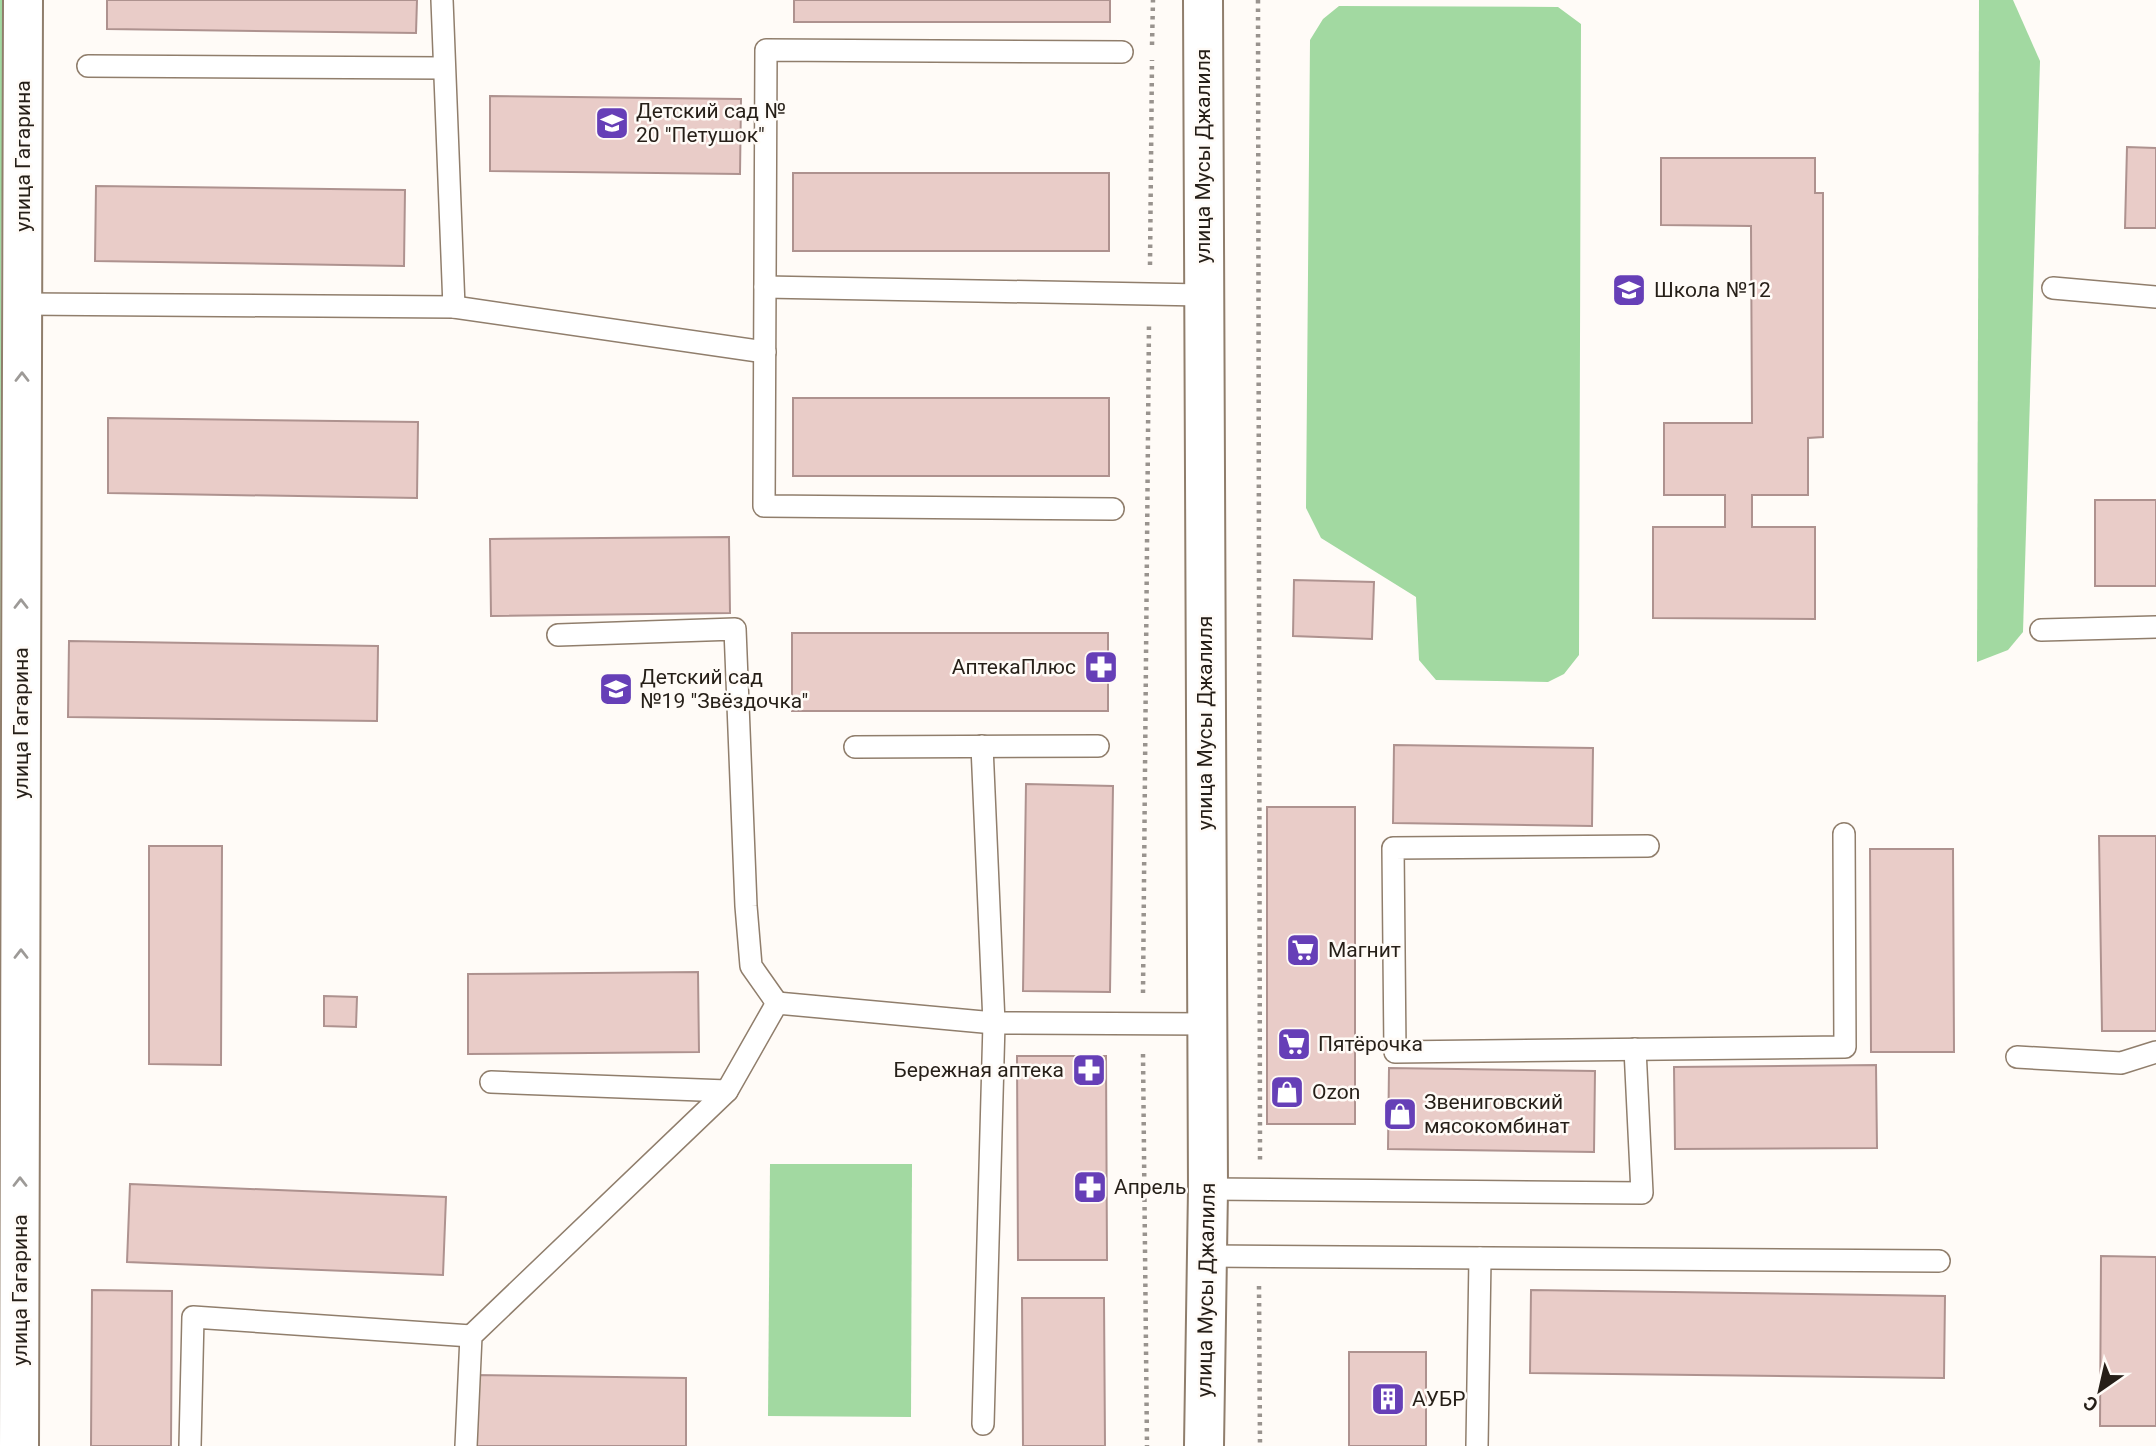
<svg xmlns="http://www.w3.org/2000/svg" width="2156" height="1446" font-family="Roboto,sans-serif">
	<rect width="100%" height="100%" fill="#fffbf7"/>
	<g fill="#a2d9a1">
		<path d="M 0,0 L 4,0 L 1,284 L 0,1014 Z"/>
		<path d="M 1979,0 L 2013,0 L 2040,61 L 2023,632 L 2008,650 L 1977,662 Z"/>
		<path d="M 1339,6 L 1558,7 L 1581,24 L 1579,655 L 1564,674 L 1548,682 L 1436,680 L 1419,660 L 1416,597 L 1321,538 L 1306,508 L 1310,40 L 1323,19 Z"/>
		<path d="M 770,1164 L 912,1164 L 911,1417 L 768,1416 Z"/>
	</g>
	<g fill="#e9ccc8" stroke="#ae928f" stroke-width="2">
		<path d="M 107,0 L 417,0 L 416,33 L 107,29 Z"/>
		<rect x="794" y="0" width="316" height="22"/>
		<path d="M 490,96 L 741,99 L 740,174 L 490,171 Z"/>
		<path d="M 2127,147 L 2156,148 L 2156,228 L 2125,228 Z"/>
		<path d="M 1661,158 L 1815,158 L 1815,193 L 1823,193 L 1823,437 L 1808,438 L 1808,495 L 1752,495 L 1752,527 L 1815,527 L 1815,619 L 1653,618 L 1653,527 L 1725,527 L 1725,495 L 1664,495 L 1664,423 L 1752,423 L 1751,226 L 1661,225 Z"/>
		<rect x="793" y="173" width="316" height="78"/>
		<path d="M 96,186 L 405,190 L 404,266 L 95,261 Z"/>
		<rect x="793" y="398" width="316" height="78"/>
		<path d="M 108,418 L 418,422 L 417,498 L 108,493 Z"/>
		<rect x="2095" y="500" width="61" height="86"/>
		<path d="M 729,537 L 730,613 L 491,616 L 490,539 Z"/>
		<path d="M 1294,580 L 1374,582 L 1372,639 L 1293,636 Z"/>
		<rect x="792" y="633" width="316" height="78"/>
		<path d="M 69,641 L 378,646 L 377,721 L 68,717 Z"/>
		<path d="M 1394,745 L 1593,748 L 1592,826 L 1393,823 Z"/>
		<path d="M 1026,784 L 1113,786 L 1110,992 L 1023,991 Z"/>
		<rect x="1267" y="807" width="88" height="317"/>
		<path d="M 2099,836 L 2156,836 L 2156,1031 L 2102,1031 Z"/>
		<path d="M 149,846 L 222,846 L 221,1065 L 149,1064 Z"/>
		<path d="M 1870,849 L 1953,849 L 1954,1052 L 1871,1052 Z"/>
		<path d="M 698,972 L 699,1052 L 468,1054 L 468,974 Z"/>
		<path d="M 324,996 L 357,997 L 356,1027 L 324,1026 Z"/>
		<path d="M 1017,1056 L 1106,1056 L 1107,1260 L 1018,1260 Z"/>
		<path d="M 1876,1065 L 1877,1148 L 1675,1149 L 1674,1067 Z"/>
		<path d="M 1389,1068 L 1595,1071 L 1594,1152 L 1388,1149 Z"/>
		<path d="M 130,1184 L 446,1197 L 443,1275 L 127,1262 Z"/>
		<path d="M 2101,1256 L 2156,1257 L 2156,1426 L 2100,1426 Z"/>
		<path d="M 92,1290 L 172,1291 L 171,1446 L 91,1446 Z"/>
		<path d="M 1531,1290 L 1945,1296 L 1944,1378 L 1530,1373 Z"/>
		<path d="M 1022,1298 L 1104,1298 L 1105,1446 L 1023,1446 Z"/>
		<rect x="1349" y="1352" width="77" height="94"/>
		<path d="M 475,1375 L 686,1378 L 686,1446 L 474,1446 Z"/>
	</g>
	<g fill="none" stroke-linecap="round" stroke-linejoin="round">
		<g stroke="#907e6c" stroke-width="24">
			<g id="service">
				<path d="M 88,66 L 443,68"/>
				<path d="M 765,287 L 1202,295"/>
				<path d="M 2053,288 L 2156,297"/>
				<path d="M 22,304 L 454,307 L 442,0"/>
				<path d="M 454,307 L 765,352"/>
				<path d="M 1113,509 L 764,506 L 766,50 L 1122,52"/>
				<path d="M 2041,630 L 2156,627"/>
				<path d="M 558,635 L 735,629 L 746,906 L 751,966 L 777,1003"/>
				<path d="M 855,747 L 1098,746"/>
				<path d="M 1648,846 L 1393,848 L 1395,1052 L 1845,1047 L 1844,834"/>
				<path d="M 2017,1057 L 2121,1063 L 2156,1052"/>
				<path d="M 491,1082 L 727,1091"/>
				<path d="M 1208,1189 L 1642,1193 L 1635,1049"/>
				<path d="M 1207,1256 L 1939,1261"/>
				<path d="M 983,1424 L 994,1023 L 1207,1024"/>
				<path d="M 190,1446 L 193,1317 L 471,1336"/>
				<path d="M 466,1446 L 471,1336 L 727,1091 L 777,1003 L 994,1023 L 982,746"/>
				<path d="M 1477,1446 L 1480,1258"/>
			</g>
		</g>
		<g stroke="#907e6c" stroke-width="42">
			<path id="minor" d="M 19,1446 L 23,0"/>
		</g>
		<g stroke="#907e6c" stroke-width="42">
			<path id="tertiary" d="M 1203,0 L 1208,1189 L 1204,1446"/>
		</g>
		<g stroke="#99938e" stroke-width="4.5" stroke-dasharray="3.5 5" stroke-linecap="butt">
			<path d="M 1258,0 L 1260,1162"/>
			<path d="M 1152,45 L 1153,0"/>
			<path d="M 1150,265 L 1152,60"/>
			<path d="M 1143,993 L 1149,323"/>
			<path d="M 1143,1054 L 1147,1446"/>
			<path d="M 1259,1286 L 1260,1446"/>
		</g>
		<use href="#service" stroke="#fff" stroke-width="21"/>
		<use href="#minor" stroke="#fff" stroke-width="38"/>
		<use href="#tertiary" stroke="#fff" stroke-width="38"/>
	</g>
	<defs><path id="oneway-chevron" d="M-2-3.5L2.5 0L-2 3.5" fill="none" stroke-width="1.6" stroke-linecap="round" stroke-linejoin="round" transform="scale(1.75)"/></defs>
	<g stroke="#9d9a97">
		<use href="#oneway-chevron" transform="translate(22 377) rotate(-90)"/>
		<use href="#oneway-chevron" transform="translate(21 604) rotate(-90)"/>
		<use href="#oneway-chevron" transform="translate(21 954) rotate(-90)"/>
		<use href="#oneway-chevron" transform="translate(20 1182) rotate(-90)"/>
	</g>
	<defs>
		<g id="school-square" transform="scale(1.75)"><rect x="-9" y="-9" width="18" height="18" rx="4" fill="#663fb7" stroke="#fffbf7"/><path d="M0-5L7-2L0 1L-7-2ZM-4 1L0 2.5L4 1V4Q0 6-4 4Z" fill="#fff"/></g>
		<g id="pharmacy-square" transform="scale(1.75)"><rect x="-9" y="-9" width="18" height="18" rx="4" fill="#663fb7" stroke="#fffbf7"/><path d="M-2-6h4v4h4v4h-4v4h-4v-4h-4v-4h4Z" fill="#fff"/></g>
		<g id="supermarket-square" transform="scale(1.75)"><rect x="-9" y="-9" width="18" height="18" rx="4" fill="#663fb7" stroke="#fffbf7"/><path d="M-6-5.5h2.5l.6 2H6L4.5 2H-2.5L-4.4-4H-6ZM-1.5 3.2a1.3 1.3 0 1 0 .1 0ZM3 3.2a1.3 1.3 0 1 0 .1 0Z" fill="#fff"/></g>
		<g id="shop-square" transform="scale(1.75)"><rect x="-9" y="-9" width="18" height="18" rx="4" fill="#663fb7" stroke="#fffbf7"/><path d="M-5-2.5h2.3a2.7 3.5 0 0 1 5.4 0H5L5.5 6h-11ZM-1.5-2.5h3a1.5 2.3 0 0 0-3 0Z" fill="#fff"/></g>
		<g id="building-square" transform="scale(1.75)"><rect x="-9" y="-9" width="18" height="18" rx="4" fill="#663fb7" stroke="#fffbf7"/><path d="M-4-6H4V6H1V3H-1V6H-4ZM-2.5-4.3h1.7v1.8h-1.7ZM.8-4.3h1.7v1.8H.8ZM-2.5-1h1.7V.8h-1.7ZM.8-1h1.7V.8H.8Z" fill="#fff"/></g>
	</defs>
	<g fill-rule="evenodd">
		<use href="#school-square" x="612" y="123"/>
		<use href="#school-square" x="1629" y="290"/>
		<use href="#pharmacy-square" x="1101" y="667"/>
		<use href="#school-square" x="616" y="689"/>
		<use href="#supermarket-square" x="1303" y="950"/>
		<use href="#supermarket-square" x="1294" y="1044"/>
		<use href="#pharmacy-square" x="1089" y="1070"/>
		<use href="#shop-square" x="1287" y="1092"/>
		<use href="#shop-square" x="1400" y="1114"/>
		<use href="#pharmacy-square" x="1090" y="1187"/>
		<use href="#building-square" x="1388" y="1399"/>
	</g>
	<g text-anchor="middle" dominant-baseline="central" stroke-width="5" stroke-linejoin="round" paint-order="stroke">
		<g font-size="21" fill="#261f18" stroke="#fffbf7" text-anchor="start">
			<text x="636" y="111">Детский сад №<tspan x="636" dy="24">20 "Петушок"</tspan></text>
			<text x="1654" y="290">Школа №12</text>
			<text x="1076" y="667" text-anchor="end">АптекаПлюс</text>
			<text x="640" y="677">Детский сад<tspan x="640" dy="24">№19 "Звёздочка"</tspan></text>
			<text x="1328" y="950">Магнит</text>
			<text x="1318" y="1044">Пятёрочка</text>
			<text x="1064" y="1070" text-anchor="end">Бережная аптека</text>
			<text x="1312" y="1092">Ozon</text>
			<text x="1424" y="1102">Звениговский<tspan x="1424" dy="24">мясокомбинат</tspan></text>
			<text x="1114" y="1187">Апрель</text>
			<text x="1412" y="1399">АУБР</text>
		</g>
		<g font-size="21" fill="#261f18" stroke="#fffbf7">
			<text transform="translate(23 156) rotate(-90)">улица Гагарина</text>
			<text transform="translate(1203 156) rotate(-90)">улица Мусы Джалиля</text>
			<text transform="translate(21 723) rotate(-90)">улица Гагарина</text>
			<text transform="translate(1205 723) rotate(-90)">улица Мусы Джалиля</text>
			<text transform="translate(20 1290) rotate(-90)">улица Гагарина</text>
			<text transform="translate(1206 1290) rotate(-89)">улица Мусы Джалиля</text>
		</g>
	</g>
	<g transform="translate(2100 1390) rotate(214)" stroke="#fffbf7" stroke-width="5" paint-order="stroke">
	<path d="M0-5L12 26L0 18L-12 26Z" fill="#261f18"/>
	<text y="-10" font-size="19" font-weight="bold" text-anchor="middle" fill="#261f18">С</text>
	</g>
</svg>
